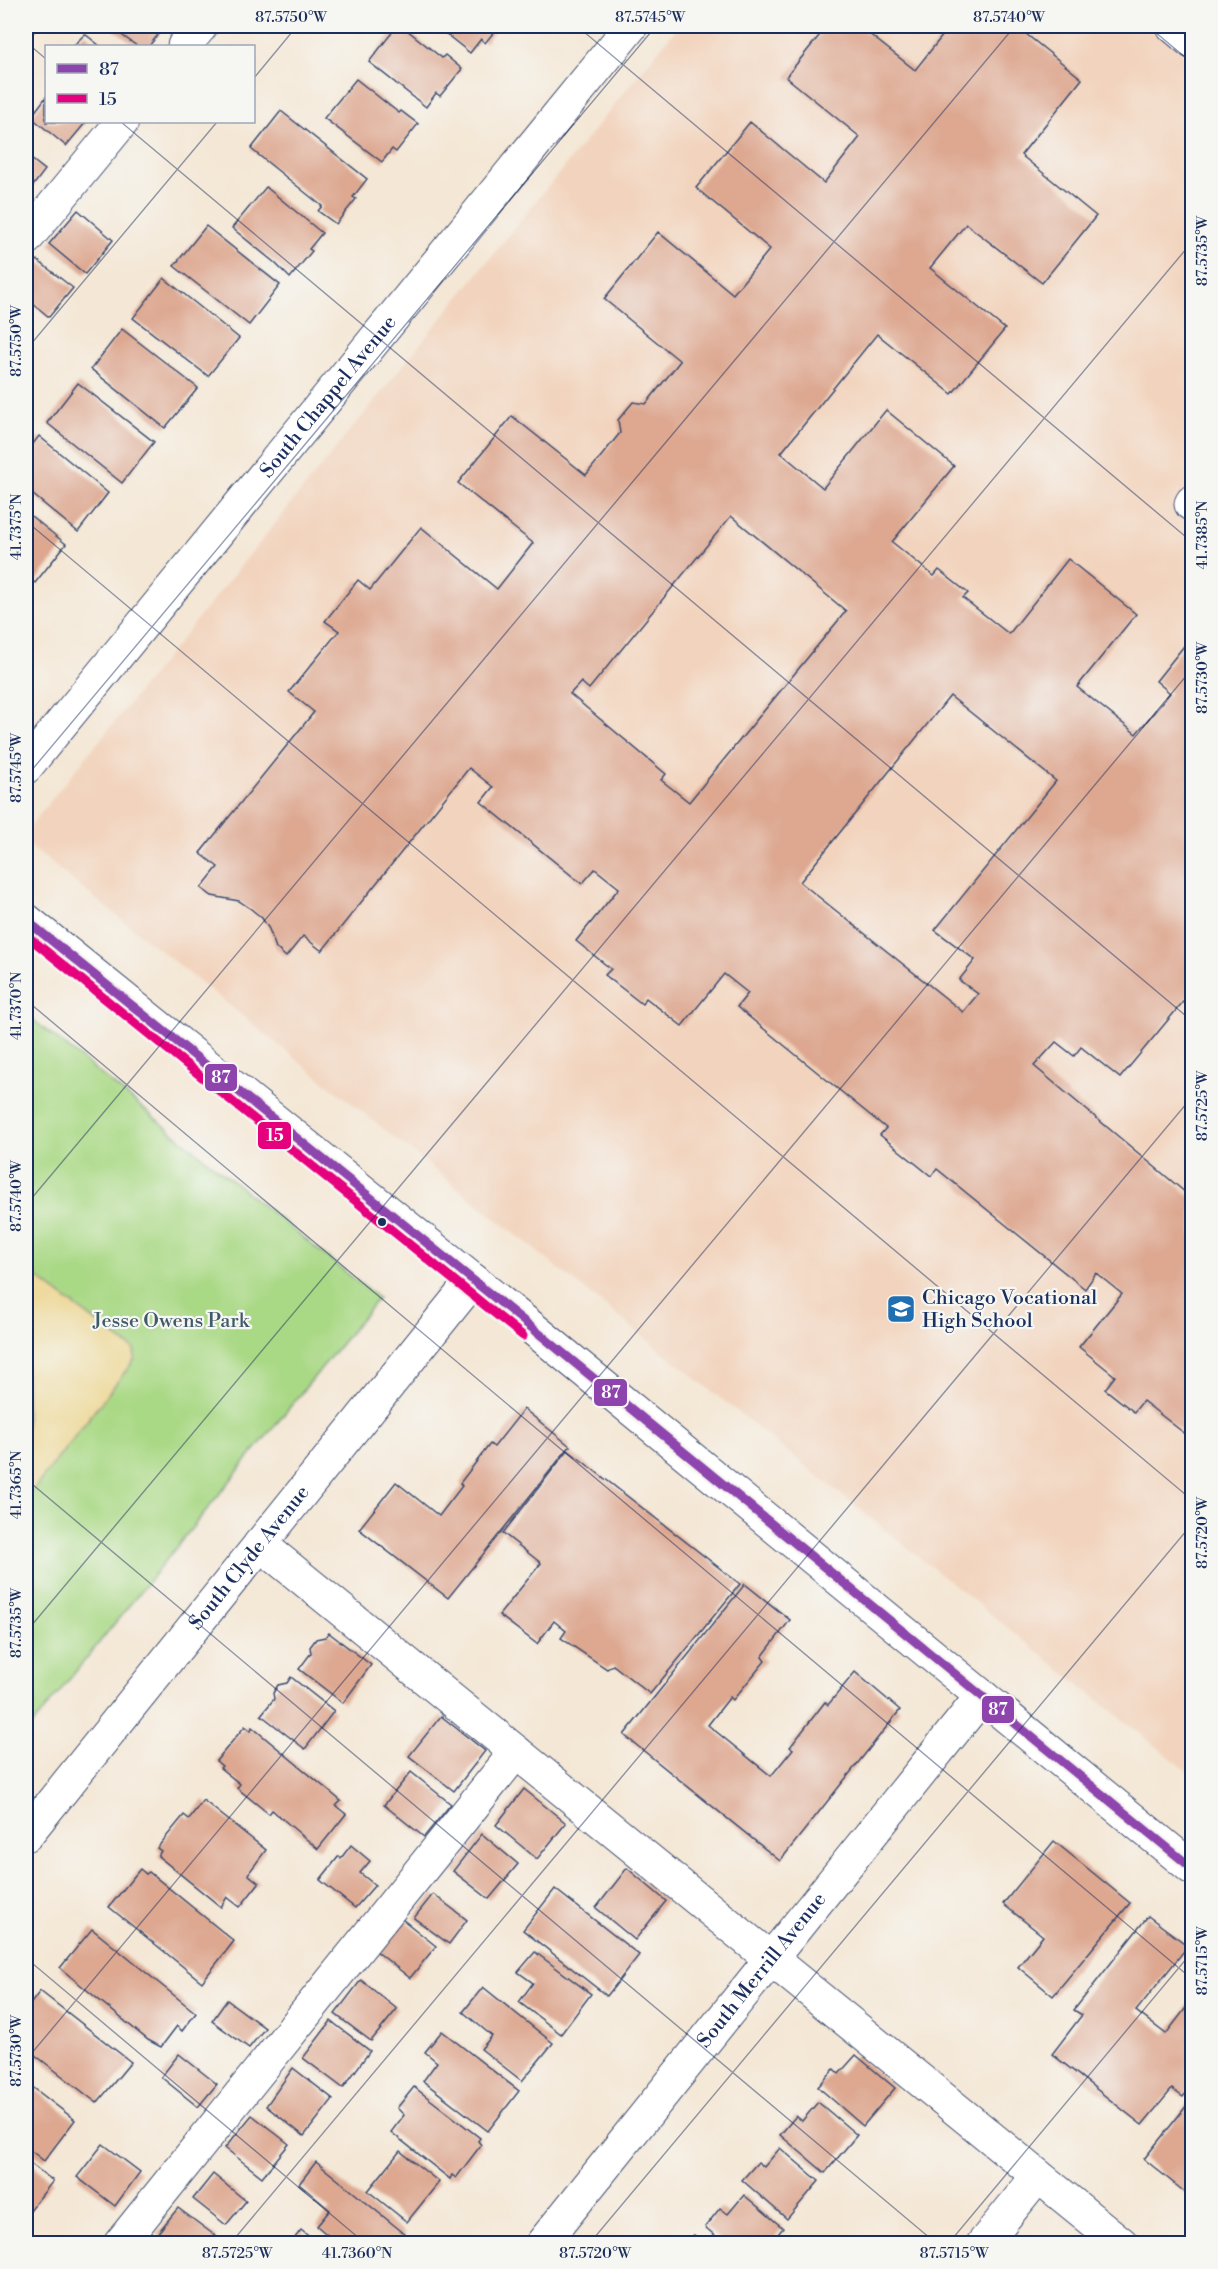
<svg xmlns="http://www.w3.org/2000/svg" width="1218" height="2269" font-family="'Libre Bodoni',serif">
	<rect width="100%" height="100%" fill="#f6f6f2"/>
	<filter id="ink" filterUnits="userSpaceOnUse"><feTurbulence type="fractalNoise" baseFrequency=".0167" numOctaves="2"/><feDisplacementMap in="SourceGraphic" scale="12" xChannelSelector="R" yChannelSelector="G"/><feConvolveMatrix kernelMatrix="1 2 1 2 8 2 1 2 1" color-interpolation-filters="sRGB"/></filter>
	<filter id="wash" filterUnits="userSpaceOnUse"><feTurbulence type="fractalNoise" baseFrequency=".008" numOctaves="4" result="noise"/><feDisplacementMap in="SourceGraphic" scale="24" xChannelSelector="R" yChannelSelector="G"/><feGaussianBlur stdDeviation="1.35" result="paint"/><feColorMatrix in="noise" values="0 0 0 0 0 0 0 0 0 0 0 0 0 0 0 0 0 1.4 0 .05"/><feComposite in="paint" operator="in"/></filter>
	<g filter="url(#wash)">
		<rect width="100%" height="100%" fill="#f4e7d5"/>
		<path fill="#f2d4be" d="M 678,26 L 1192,26 L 1192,1775 L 26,843 L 26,831 Z"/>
		<path fill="#aad986" stroke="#628472" stroke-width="1.5" d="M 26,1014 L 378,1298 L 26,1733 Z"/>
		<path fill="#eeda9e" stroke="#84847e" stroke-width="1.5" d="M 26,1269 L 134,1350 L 135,1359 L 26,1499 Z"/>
		<g id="blocks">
			<g fill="#dda790" fill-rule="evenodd">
				<path d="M 26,26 L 38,26 L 26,41 Z"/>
				<path d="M 109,26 L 165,26 L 149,46 L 137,46 Z"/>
				<path d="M 397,26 L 402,26 L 442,58 L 445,55 L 462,69 L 440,96 L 436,93 L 426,107 L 369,62 Z"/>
				<path d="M 436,26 L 499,26 L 485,43 L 481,39 L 470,53 Z"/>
				<path d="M 827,26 L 859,26 L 915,70 L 947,30 L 946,26 L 1016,26 L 1082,79 L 1021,155 L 1096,216 L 1042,283 L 966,224 L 930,268 L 1005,329 L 952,394 L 877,334 L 781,453 L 823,488 L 886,410 L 954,466 L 892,542 L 934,576 L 939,570 L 968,593 L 963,598 L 1009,634 L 1068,559 L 1136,614 L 1077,687 L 1136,734 L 1170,693 L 1156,681 L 1192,636 L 1192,991 L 1120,1078 L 1081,1047 L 1074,1056 L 1056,1042 L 1034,1066 L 1192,1198 L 1192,1422 L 1184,1433 L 1143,1401 L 1134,1412 L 1105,1389 L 1115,1376 L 1079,1347 L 1122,1294 L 1096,1273 L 1085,1289 L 937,1169 L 931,1176 L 880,1135 L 886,1128 L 737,1007 L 748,993 L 724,974 L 682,1026 L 646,998 L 642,1004 L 605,975 L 611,969 L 576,941 L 619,888 L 595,869 L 582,884 L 481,802 L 493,787 L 469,768 L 322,951 L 303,936 L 286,957 L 276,948 L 269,929 L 262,918 L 251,909 L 239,901 L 212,896 L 201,888 L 218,867 L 200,853 L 314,712 L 289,692 L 339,631 L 325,621 L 358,580 L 370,590 L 421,527 L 497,589 L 533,543 L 458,483 L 512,416 L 586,475 L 620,433 L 618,420 L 633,402 L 646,404 L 680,361 L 604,299 L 658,232 L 733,294 L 770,249 L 696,188 L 750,122 L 824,183 L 860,137 L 786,77 ZM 731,516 L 846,611 L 689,802 L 661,780 L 666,774 L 570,694 L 581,682 L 589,689 ZM 950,696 L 1056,781 L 935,930 L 975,960 L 959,980 L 978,994 L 963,1012 L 800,882 Z"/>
				<path d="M 85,34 L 100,46 L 73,46 Z"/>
				<path d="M 356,79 L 399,113 L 401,111 L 418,124 L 396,152 L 392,149 L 382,162 L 324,118 Z"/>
				<path d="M 46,97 L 46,122 L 86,122 L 66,146 L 31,117 Z"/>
				<path d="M 281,111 L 367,179 L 353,197 L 356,199 L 336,224 L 318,211 L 322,206 L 251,149 Z"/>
				<path d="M 26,155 L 45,170 L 26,195 Z"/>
				<path d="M 266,187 L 322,233 L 309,249 L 312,251 L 290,278 L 275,263 L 232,228 Z"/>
				<path d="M 78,210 L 113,240 L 85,274 L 49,244 Z"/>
				<path d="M 206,226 L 280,285 L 249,325 L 174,266 Z"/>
				<path d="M 37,260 L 73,288 L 49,317 L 26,298 L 26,275 Z"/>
				<path d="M 164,278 L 239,338 L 208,376 L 133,318 Z"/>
				<path d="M 122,329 L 198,388 L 165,428 L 91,369 Z"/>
				<path d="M 78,383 L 154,442 L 122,483 L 47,423 Z"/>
				<path d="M 39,436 L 108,493 L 78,532 L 26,489 L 26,453 Z"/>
				<path d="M 26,512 L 66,544 L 35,583 L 26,576 Z"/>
				<path d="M 524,1409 L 570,1446 L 448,1598 L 359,1529 L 396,1482 L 439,1516 L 462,1486 L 460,1483 L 490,1444 L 494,1447 Z"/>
				<path d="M 568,1450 L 740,1584 L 650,1694 L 613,1665 L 607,1669 L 561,1638 L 566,1631 L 554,1621 L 537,1644 L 499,1615 L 541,1563 L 503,1533 Z"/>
				<path d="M 745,1584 L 790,1620 L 762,1657 L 765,1661 L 733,1700 L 730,1697 L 708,1725 L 771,1776 L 793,1749 L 790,1747 L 825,1702 L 828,1705 L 855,1672 L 900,1710 L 780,1861 L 624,1735 Z"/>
				<path d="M 329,1633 L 371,1665 L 343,1703 L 299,1669 L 311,1653 L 310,1647 L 316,1639 L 325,1637 Z"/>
				<path d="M 291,1677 L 334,1711 L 305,1749 L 261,1715 L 274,1699 L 273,1693 L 278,1685 L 287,1683 Z"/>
				<path d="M 441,1716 L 485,1751 L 454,1791 L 409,1756 Z"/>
				<path d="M 245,1726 L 251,1731 L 252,1727 L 341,1801 L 336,1806 L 346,1814 L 318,1849 L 272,1810 L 269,1814 L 237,1788 L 240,1784 L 220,1768 L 222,1766 L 216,1761 Z"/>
				<path d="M 411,1772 L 451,1804 L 424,1837 L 384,1805 Z"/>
				<path d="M 524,1789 L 566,1823 L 537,1859 L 496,1825 Z"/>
				<path d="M 203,1800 L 266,1850 L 248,1874 L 259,1883 L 240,1907 L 227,1897 L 221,1907 L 158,1856 L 161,1851 L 157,1848 L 184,1815 L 189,1819 Z"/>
				<path d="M 482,1834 L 518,1864 L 489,1899 L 453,1871 Z"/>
				<path d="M 1054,1841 L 1130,1903 L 1053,1996 L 1018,1967 L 1043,1936 L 1003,1904 Z"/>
				<path d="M 351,1845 L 370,1861 L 360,1873 L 375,1885 L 355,1908 L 320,1880 L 339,1856 L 341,1858 Z"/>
				<path d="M 627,1868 L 666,1901 L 635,1940 L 596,1908 Z"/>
				<path d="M 140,1869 L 146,1874 L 149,1872 L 234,1941 L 202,1982 L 109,1907 Z"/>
				<path d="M 555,1889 L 639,1955 L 607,1996 L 523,1930 Z"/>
				<path d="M 433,1894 L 467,1920 L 449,1944 L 414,1918 Z"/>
				<path d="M 1148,1916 L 1188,1946 L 1136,2011 L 1166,2034 L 1192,2000 L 1192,2085 L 1183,2097 L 1172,2089 L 1142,2125 L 1052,2054 L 1082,2015 L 1074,2010 Z"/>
				<path d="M 402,1919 L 436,1946 L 410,1978 L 376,1951 Z"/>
				<path d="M 92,1929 L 196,2013 L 182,2031 L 177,2026 L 161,2047 L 148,2040 L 60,1968 Z"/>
				<path d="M 535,1952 L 591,1994 L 561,2034 L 519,2002 L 533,1983 L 518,1972 Z"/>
				<path d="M 361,1980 L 397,2009 L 371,2041 L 335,2014 Z"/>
				<path d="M 483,1987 L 553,2043 L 522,2081 L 481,2049 L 492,2036 L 463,2012 Z"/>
				<path d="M 40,1991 L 131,2062 L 97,2103 L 26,2048 L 26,2010 Z"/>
				<path d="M 227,2000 L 265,2028 L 249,2048 L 212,2021 Z"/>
				<path d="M 331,2021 L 370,2051 L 343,2088 L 303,2058 Z"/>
				<path d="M 442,2031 L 519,2091 L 488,2131 L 423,2081 L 437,2062 L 425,2052 Z"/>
				<path d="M 179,2054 L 217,2084 L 198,2107 L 161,2077 Z"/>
				<path d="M 856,2055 L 895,2088 L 863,2126 L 818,2087 L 834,2069 L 839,2074 Z"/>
				<path d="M 293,2068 L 333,2099 L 304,2136 L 266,2106 Z"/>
				<path d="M 26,2082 L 75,2120 L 44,2161 L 26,2147 Z"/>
				<path d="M 414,2087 L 480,2138 L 478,2141 L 481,2145 L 456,2178 L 452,2175 L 450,2179 L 391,2132 L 404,2115 L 397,2108 Z"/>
				<path d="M 1192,2099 L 1192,2198 L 1144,2159 Z"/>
				<path d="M 818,2102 L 857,2135 L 825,2173 L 780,2135 L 796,2116 L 802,2121 Z"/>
				<path d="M 252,2115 L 289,2144 L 262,2177 L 225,2148 Z"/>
				<path d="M 103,2144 L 140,2172 L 115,2206 L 77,2177 Z"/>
				<path d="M 780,2148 L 819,2181 L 787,2219 L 742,2180 L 758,2162 L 764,2167 Z"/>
				<path d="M 400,2151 L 439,2182 L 407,2222 L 368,2191 Z"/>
				<path d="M 26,2160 L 53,2181 L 26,2215 Z"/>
				<path d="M 316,2162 L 405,2234 L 403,2236 L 407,2239 L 403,2244 L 338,2244 L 317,2226 L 330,2210 L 299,2184 Z"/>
				<path d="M 213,2174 L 246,2201 L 226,2225 L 193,2199 Z"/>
				<path d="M 744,2195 L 783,2228 L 770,2244 L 725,2244 L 705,2227 L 720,2208 L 728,2214 Z"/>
				<path d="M 178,2208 L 217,2237 L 211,2244 L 169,2244 L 157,2234 Z"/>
				<path d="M 301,2230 L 318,2244 L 290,2244 Z"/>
				<path d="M 694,2235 L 704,2244 L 683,2244 L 688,2239 Z"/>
			</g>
		</g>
	</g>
	<g filter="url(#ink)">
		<use href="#blocks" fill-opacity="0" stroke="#3c4b70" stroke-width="1.5"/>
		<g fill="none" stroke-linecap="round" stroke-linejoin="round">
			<g stroke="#3c4b70" stroke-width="35">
				<g id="minor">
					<path d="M 1173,26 L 1192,42"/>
					<path d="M 184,46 L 201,26"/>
					<path d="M 26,239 L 122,122"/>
					<path d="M 1191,504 L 1192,502"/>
					<path id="s1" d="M 26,767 L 631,26"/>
					<path d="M 260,1544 L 1122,2244"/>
					<path id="s2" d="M 26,1835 L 473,1280"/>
					<path d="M 120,2244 L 516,1752"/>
					<path id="s3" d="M 542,2244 L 982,1696"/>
					<path d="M 983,2244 L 1038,2176"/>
				</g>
			</g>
			<g stroke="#3c4b70" stroke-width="35">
				<path id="major" d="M 26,920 L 531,1327 L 1192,1868"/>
			</g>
			<use href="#minor" stroke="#fff" stroke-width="33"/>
			<use href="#major" stroke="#fff" stroke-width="33"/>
			<g stroke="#f6f6f2" stroke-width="14">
				<path id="bus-1" d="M 26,920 L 531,1327 L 1192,1868"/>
			</g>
			<g stroke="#f6f6f2" stroke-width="14">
				<path id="bus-2" d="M 26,935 L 523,1336"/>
			</g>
			<use href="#bus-1" stroke="#8e44ad" stroke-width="9"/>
			<use href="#bus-2" stroke="#e5007d" stroke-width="9"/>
		</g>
	</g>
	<path fill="none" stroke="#1b2f5e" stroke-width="1.5" stroke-opacity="0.45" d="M 577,26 L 1192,542M 1148,26 L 1192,63M 26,42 L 46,59M 254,78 L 297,26M 121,122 L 1192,1021M 26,350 L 217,122M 26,521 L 1192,1500M 26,777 L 656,26M 26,1000 L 1192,1979M 26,1205 L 1015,26M 26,1479 L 937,2244M 26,1632 L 1192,242M 26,1958 L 366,2244M 26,2060 L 1192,669M 230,2244 L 1192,1097M 589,2244 L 1192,1524M 948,2244 L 1192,1952"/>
	<defs>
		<g id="school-square" transform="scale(1.5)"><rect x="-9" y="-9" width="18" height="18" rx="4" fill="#1f6fb2" stroke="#f6f6f2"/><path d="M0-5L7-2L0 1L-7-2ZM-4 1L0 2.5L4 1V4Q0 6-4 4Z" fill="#fff"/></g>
	</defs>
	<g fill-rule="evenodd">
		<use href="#school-square" x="901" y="1309"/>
	</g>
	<circle fill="#1b2f5e" stroke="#f6f6f2" stroke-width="2" cx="382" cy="1222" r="5"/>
	<g text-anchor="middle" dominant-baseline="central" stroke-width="4.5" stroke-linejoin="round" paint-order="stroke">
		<g font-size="20" fill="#1b2f5e" stroke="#f6f6f2">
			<text stroke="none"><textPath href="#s1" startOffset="478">South Chappel Avenue</textPath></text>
			<text stroke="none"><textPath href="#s2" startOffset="356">South Clyde Avenue</textPath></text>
			<text stroke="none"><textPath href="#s3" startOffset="351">South Merrill Avenue</textPath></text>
		</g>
		<g font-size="20" fill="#1b2f5e" stroke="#f6f6f2" text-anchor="start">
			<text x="922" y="1298">Chicago Vocational<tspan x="922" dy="23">High School</tspan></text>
		</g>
		<g font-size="20" fill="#3f5a68" stroke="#f6f6f2">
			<text x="171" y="1321">Jesse Owens Park</text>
		</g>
	</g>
	<g stroke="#f6f6f2" stroke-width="2">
		<rect x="204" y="1063" width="34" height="29" rx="6" fill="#8e44ad"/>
		<rect x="257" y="1121" width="35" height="29" rx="6" fill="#e5007d"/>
		<rect x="593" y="1378" width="35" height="29" rx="6" fill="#8e44ad"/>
		<rect x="981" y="1695" width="34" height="29" rx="6" fill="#8e44ad"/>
	</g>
	<g font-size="16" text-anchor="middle" font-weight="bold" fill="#fff">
		<text x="221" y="1083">87</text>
		<text x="275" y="1141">15</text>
		<text x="611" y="1398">87</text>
		<text x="998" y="1715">87</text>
	</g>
	<rect width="1218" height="2269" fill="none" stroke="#f6f6f2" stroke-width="66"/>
	<rect x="45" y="45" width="210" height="78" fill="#f6f6f2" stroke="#9ea6b7" stroke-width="1.5"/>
	<rect x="57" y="64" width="30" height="9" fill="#8e44ad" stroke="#9ea6b7" stroke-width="1.5"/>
	<text x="99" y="75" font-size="18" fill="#1b2f5e">87</text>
	<rect x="57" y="94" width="30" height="9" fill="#e5007d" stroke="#9ea6b7" stroke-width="1.5"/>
	<text x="99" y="105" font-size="18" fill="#1b2f5e">15</text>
	<rect x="33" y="33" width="1152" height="2203" fill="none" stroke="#1b2f5e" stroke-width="2"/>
	<g font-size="15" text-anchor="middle" fill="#1b2f5e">
		<text x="291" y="22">87.5750°W</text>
		<text x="650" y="22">87.5745°W</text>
		<text x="1009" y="22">87.5740°W</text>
		<text transform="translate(1202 251) rotate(-90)" y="5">87.5735°W</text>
		<text transform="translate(16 341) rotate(-90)" y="5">87.5750°W</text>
		<text transform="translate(16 527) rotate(-90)" y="5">41.7375°N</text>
		<text transform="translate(1202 535) rotate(-90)" y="5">41.7385°N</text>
		<text transform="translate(1202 678) rotate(-90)" y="5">87.5730°W</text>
		<text transform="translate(16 768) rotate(-90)" y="5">87.5745°W</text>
		<text transform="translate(16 1006) rotate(-90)" y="5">41.7370°N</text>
		<text transform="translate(1202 1106) rotate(-90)" y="5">87.5725°W</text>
		<text transform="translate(16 1196) rotate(-90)" y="5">87.5740°W</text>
		<text transform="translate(16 1485) rotate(-90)" y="5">41.7365°N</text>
		<text transform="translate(1202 1533) rotate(-90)" y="5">87.5720°W</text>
		<text transform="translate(16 1623) rotate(-90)" y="5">87.5735°W</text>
		<text transform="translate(1202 1961) rotate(-90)" y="5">87.5715°W</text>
		<text transform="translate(16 2051) rotate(-90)" y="5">87.5730°W</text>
		<text x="237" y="2258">87.5725°W</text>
		<text x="357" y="2258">41.7360°N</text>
		<text x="595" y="2258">87.5720°W</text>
		<text x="954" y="2258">87.5715°W</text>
	</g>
</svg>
